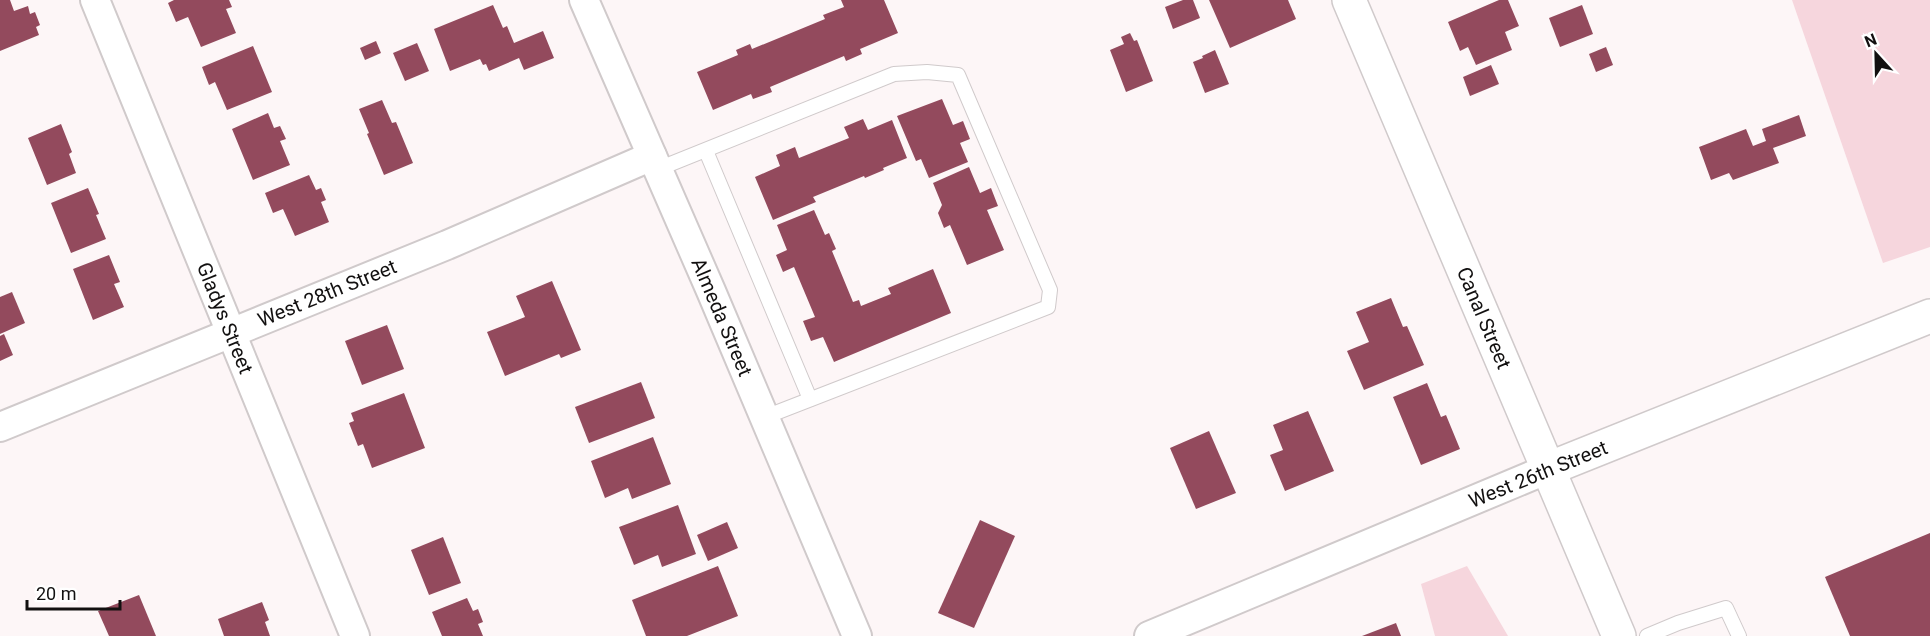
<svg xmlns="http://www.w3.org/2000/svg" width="1930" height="636" font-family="Roboto,sans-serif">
	<rect width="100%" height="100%" fill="#fdf6f7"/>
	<g fill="#f6d6dd">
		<path d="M 1792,0 L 1930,0 L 1930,247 L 1883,263 Z"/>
		<path d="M 1467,566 L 1508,636 L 1435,636 L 1421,584 Z"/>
	</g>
	<g fill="#934a5d">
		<path d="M 0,0 L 10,0 L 14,11 L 28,6 L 30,14 L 35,12 L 40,25 L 36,27 L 39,35 L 0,51 Z"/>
		<path d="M 174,0 L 229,0 L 232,7 L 226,9 L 236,33 L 201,47 L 188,17 L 176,22 L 168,3 Z"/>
		<path d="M 841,0 L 884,0 L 898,33 L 860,49 L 862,54 L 846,61 L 844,56 L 770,87 L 772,92 L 753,99 L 751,94 L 713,110 L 697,72 L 738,55 L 736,50 L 750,44 L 752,49 L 825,19 L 823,15 L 844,7 Z"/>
		<path d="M 1183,0 L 1193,0 L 1200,18 L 1173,29 L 1165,7 Z"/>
		<path d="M 1209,0 L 1288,0 L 1296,19 L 1230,48 Z"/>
		<path d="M 1499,0 L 1508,0 L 1519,26 L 1505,32 L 1512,50 L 1476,65 L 1468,47 L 1460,51 L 1448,22 Z"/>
		<path d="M 493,5 L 503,28 L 507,26 L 514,43 L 543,31 L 554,58 L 524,70 L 519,58 L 489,71 L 486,64 L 483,65 L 480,59 L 450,71 L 434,29 Z"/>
		<path d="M 1582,5 L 1593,34 L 1560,47 L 1549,18 Z"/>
		<path d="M 1130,33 L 1134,41 L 1137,40 L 1153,81 L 1126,92 L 1110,50 L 1124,44 L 1121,37 Z"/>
		<path d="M 376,41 L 381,53 L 365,60 L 360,48 Z"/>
		<path d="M 417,43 L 429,71 L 405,81 L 393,53 Z"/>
		<path d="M 253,46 L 272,92 L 227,110 L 215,82 L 209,85 L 202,67 Z"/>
		<path d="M 1606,47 L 1613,65 L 1596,72 L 1589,54 Z"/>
		<path d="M 1215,50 L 1229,84 L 1205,93 L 1193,62 L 1203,58 L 1202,56 Z"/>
		<path d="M 1491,65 L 1499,84 L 1470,96 L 1463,77 Z"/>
		<path d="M 942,99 L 953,125 L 963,121 L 970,139 L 960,143 L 968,162 L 929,178 L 921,159 L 916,161 L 897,116 Z"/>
		<path d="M 382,100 L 392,123 L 396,122 L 413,163 L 384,175 L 367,134 L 369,133 L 359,109 Z"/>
		<path d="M 268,113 L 274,128 L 280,126 L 286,139 L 280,141 L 290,165 L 253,180 L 232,129 Z"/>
		<path d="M 1799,115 L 1806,136 L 1773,148 L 1779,163 L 1733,180 L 1729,173 L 1711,180 L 1699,147 L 1746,129 L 1753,146 L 1766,141 L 1762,129 Z"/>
		<path d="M 863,119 L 868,130 L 892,120 L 907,158 L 883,168 L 884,170 L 865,178 L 864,176 L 813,197 L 816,202 L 773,220 L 755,177 L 780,166 L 776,155 L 795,147 L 799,158 L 849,138 L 844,127 Z"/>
		<path d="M 61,124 L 72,152 L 69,154 L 76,173 L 47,185 L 28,138 Z"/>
		<path d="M 969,167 L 980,193 L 991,188 L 998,206 L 987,210 L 1004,250 L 967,265 L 950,225 L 944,228 L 938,213 L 942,205 L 933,183 Z"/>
		<path d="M 309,175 L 316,190 L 321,188 L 326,200 L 321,202 L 329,222 L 295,236 L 283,209 L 273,213 L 265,193 Z"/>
		<path d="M 88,188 L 99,214 L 96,215 L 106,239 L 71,253 L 51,203 Z"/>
		<path d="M 814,210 L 825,235 L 829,233 L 836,249 L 832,251 L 853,302 L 859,300 L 861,306 L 891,294 L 888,288 L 933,269 L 951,313 L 834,362 L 823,337 L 811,341 L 803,321 L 815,317 L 794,267 L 783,272 L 776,255 L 787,250 L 777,225 Z"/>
		<path d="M 109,255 L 120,282 L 114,284 L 124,307 L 93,320 L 73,269 Z"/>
		<path d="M 552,281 L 581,350 L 561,358 L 559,354 L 505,376 L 487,332 L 525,317 L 516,296 Z"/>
		<path d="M 12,292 L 25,323 L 0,334 L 0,297 Z"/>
		<path d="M 1391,298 L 1403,327 L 1407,326 L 1424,365 L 1364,390 L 1347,351 L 1369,342 L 1356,312 Z"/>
		<path d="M 387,325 L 404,369 L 362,385 L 345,341 Z"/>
		<path d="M 4,334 L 13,355 L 0,361 L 0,336 Z"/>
		<path d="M 641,382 L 655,418 L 589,443 L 575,407 Z"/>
		<path d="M 1427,383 L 1441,417 L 1446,415 L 1460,449 L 1421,465 L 1393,397 Z"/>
		<path d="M 404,393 L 425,448 L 372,468 L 363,444 L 358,446 L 349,423 L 354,421 L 351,413 Z"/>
		<path d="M 1308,411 L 1334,471 L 1285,491 L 1270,455 L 1283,450 L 1273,425 Z"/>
		<path d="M 1209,431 L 1236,493 L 1196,509 L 1170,448 Z"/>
		<path d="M 653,437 L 671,484 L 632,499 L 628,488 L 605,498 L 591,461 Z"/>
		<path d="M 678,505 L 696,554 L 662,567 L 658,555 L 634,565 L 619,527 Z"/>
		<path d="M 980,520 L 1015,536 L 974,628 L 938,613 Z"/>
		<path d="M 727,522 L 738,548 L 708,561 L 697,535 Z"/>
		<path d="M 1930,533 L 1930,636 L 1850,636 L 1825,577 Z"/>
		<path d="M 443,537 L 461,583 L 429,595 L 411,550 Z"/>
		<path d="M 718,566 L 738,616 L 687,636 L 646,636 L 632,600 Z"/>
		<path d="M 139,595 L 156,636 L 109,636 L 98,611 Z"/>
		<path d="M 467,598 L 473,611 L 478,609 L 483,622 L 478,624 L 483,636 L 442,636 L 432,612 Z"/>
		<path d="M 262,602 L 269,620 L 265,622 L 270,636 L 224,636 L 218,619 Z"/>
		<path d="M 1396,623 L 1401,636 L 1362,636 Z"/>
	</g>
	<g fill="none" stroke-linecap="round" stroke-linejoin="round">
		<g stroke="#d0cacb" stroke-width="16">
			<g id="service">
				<path d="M 706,151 L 810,399"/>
				<path d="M 658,169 L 894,74 L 927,72 L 958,75 L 1050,290 L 1048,307 L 765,417"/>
				<path d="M 1647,636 L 1678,623 L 1726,608 L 1739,636"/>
			</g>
		</g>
		<g stroke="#d0cacb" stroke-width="32">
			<g id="minor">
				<path d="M 95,0 L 355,636"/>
				<path d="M 584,0 L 711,291 L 857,636"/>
				<path d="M 0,427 L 447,245 L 652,156"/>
				<path d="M 1149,636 L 1548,469"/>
			</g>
		</g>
		<g stroke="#d0cacb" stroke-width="36">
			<path id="tertiary" d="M 1349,0 L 1619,636"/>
		</g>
		<g stroke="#d0cacb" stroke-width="36">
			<path id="secondary" d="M 1548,469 L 1930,316"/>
		</g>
		<use href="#service" stroke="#fff" stroke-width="14"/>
		<use href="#minor" stroke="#fff" stroke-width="28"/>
		<use href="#tertiary" stroke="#fff" stroke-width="33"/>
		<use href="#secondary" stroke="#fff" stroke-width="33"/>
	</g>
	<g text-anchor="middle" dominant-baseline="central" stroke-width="4.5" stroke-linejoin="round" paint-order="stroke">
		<g font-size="20" fill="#121010" stroke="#fff">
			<text transform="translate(327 293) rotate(-22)">West 28th Street</text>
			<text transform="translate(722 317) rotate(67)">Almeda Street</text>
			<text transform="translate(225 318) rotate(68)">Gladys Street</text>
			<text transform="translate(1484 318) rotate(67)">Canal Street</text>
			<text transform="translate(1538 474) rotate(-22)">West 26th Street</text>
		</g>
	</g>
	<g transform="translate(1876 54) rotate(338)" stroke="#ffffff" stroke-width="4.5" paint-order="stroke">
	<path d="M0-4.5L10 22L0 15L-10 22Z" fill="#121010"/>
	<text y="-9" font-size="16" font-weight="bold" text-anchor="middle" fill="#121010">N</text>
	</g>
	<path d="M27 600v9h93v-9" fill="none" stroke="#121010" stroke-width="3"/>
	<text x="36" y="600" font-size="18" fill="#121010" stroke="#ffffff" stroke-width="4.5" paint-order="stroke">20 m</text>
</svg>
